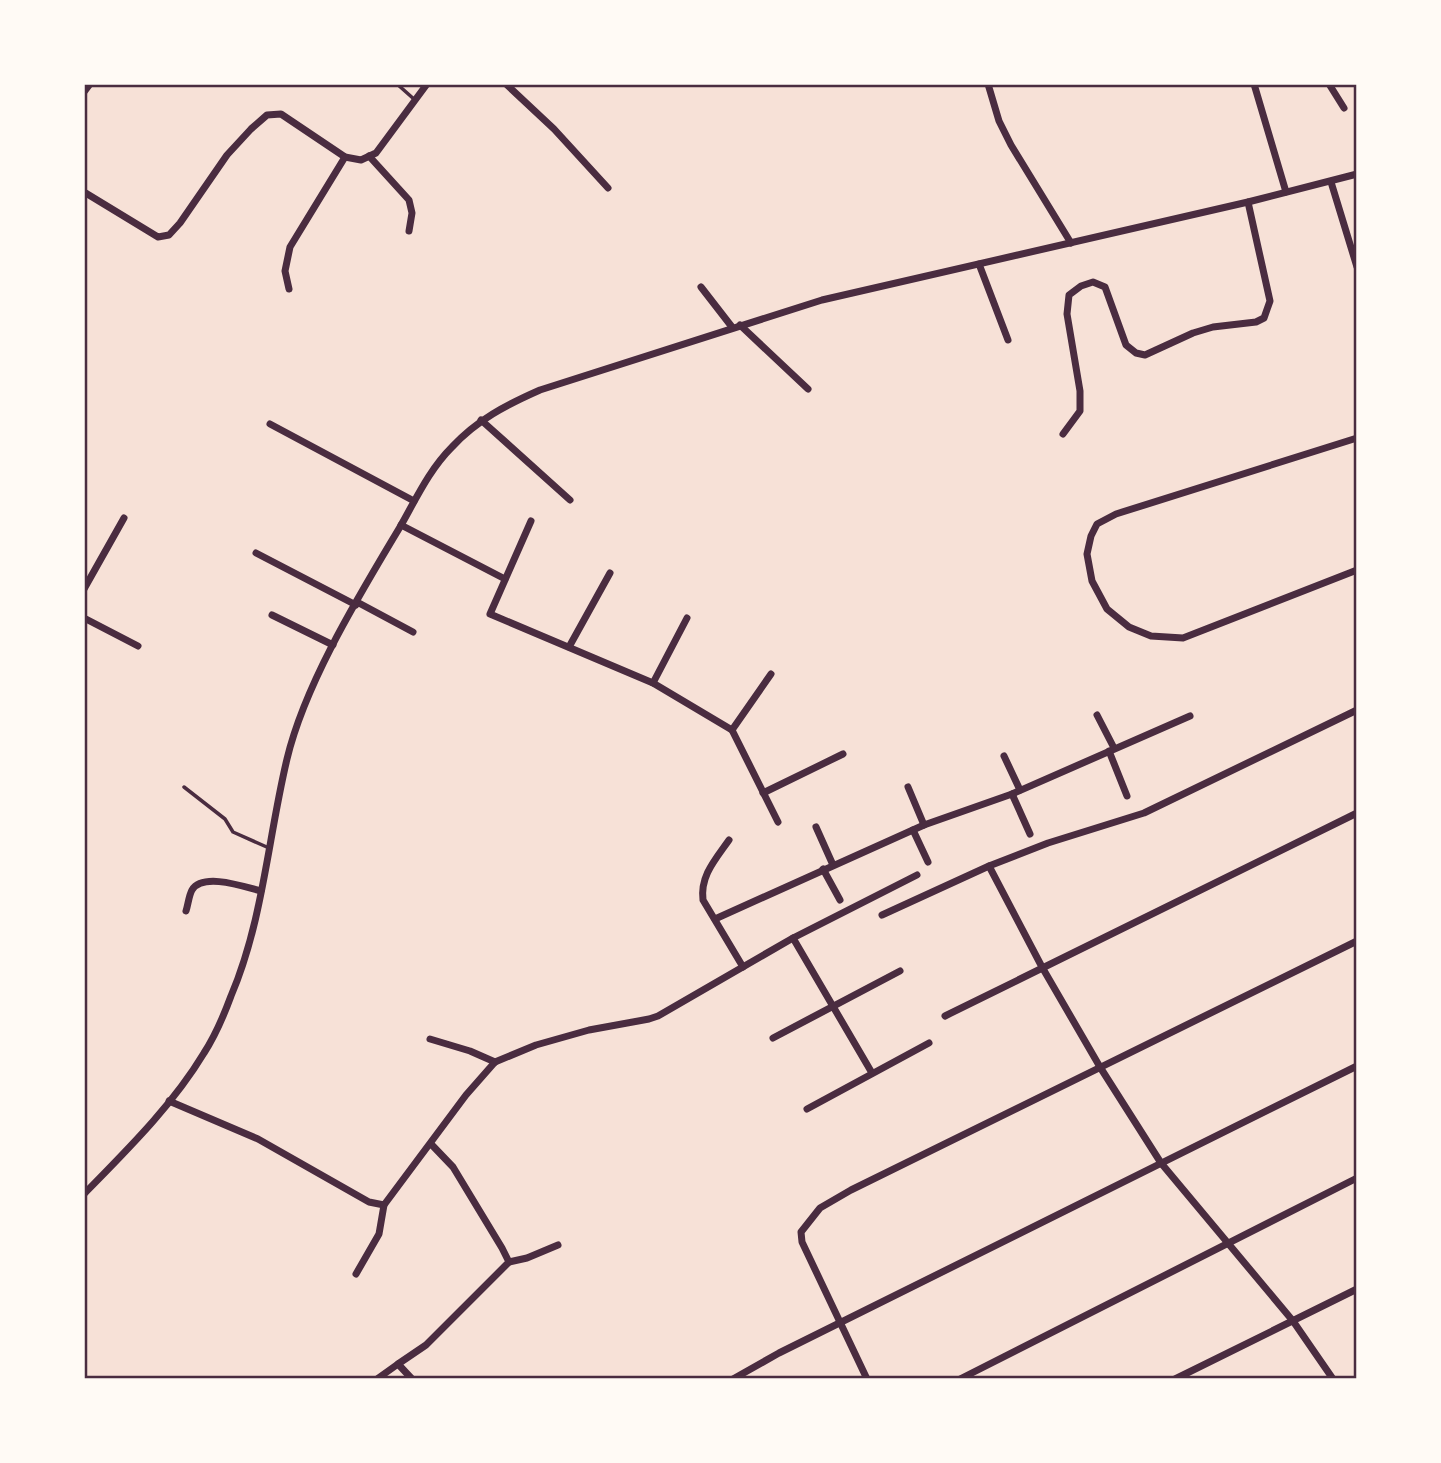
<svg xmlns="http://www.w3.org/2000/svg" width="1441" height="1463" font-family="Lato,sans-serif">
	<rect width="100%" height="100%" fill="#f7e1d7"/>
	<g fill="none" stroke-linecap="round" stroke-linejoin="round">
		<g stroke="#4a2c40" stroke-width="3.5">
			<path d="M 397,84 L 415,100"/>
			<path d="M 184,787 L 225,819 L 233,832 L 269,848"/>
		</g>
		<g stroke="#4a2c40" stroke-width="7">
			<path d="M 506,84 L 554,129 L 608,188"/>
			<path d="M 988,84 L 999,121 L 1011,145 L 1071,243"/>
			<path d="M 1254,84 L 1286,192"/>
			<path d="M 1329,84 L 1344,108"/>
			<path d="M 84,92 L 90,84"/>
			<path d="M 369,156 L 409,200 L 412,213 L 409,231"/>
			<path d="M 1331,182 L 1357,267"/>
			<path d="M 84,192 L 158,237 L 169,235 L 180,223 L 227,155 L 251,129 L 267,115 L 281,114 L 345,157 L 361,160 L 376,153 L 427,84"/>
			<path d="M 979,264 L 1008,340"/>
			<path d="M 701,287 L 732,327"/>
			<path d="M 289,289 L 285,271 L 290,247 L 345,157"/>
			<path d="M 740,325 L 808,389"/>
			<path d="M 481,420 L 570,500"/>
			<path d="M 270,424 L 414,501"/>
			<path d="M 1063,434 L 1080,411 L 1080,391 L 1067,314 L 1069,295 L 1081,286 L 1093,282 L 1105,287 L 1126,345 L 1136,353 L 1145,355 L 1193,333 L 1213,327 L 1256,322 L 1264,318 L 1270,301 L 1248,202"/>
			<path d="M 1357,438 L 1116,514 L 1097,524 L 1091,536 L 1087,554 L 1092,581 L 1107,609 L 1129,627 L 1151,636 L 1183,638 L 1357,570"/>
			<path d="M 531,521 L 490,614 L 653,683 L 732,730 L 778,822"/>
			<path d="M 401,525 L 505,579"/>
			<path d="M 256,553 L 356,605"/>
			<path d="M 84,589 L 124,518"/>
			<path d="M 357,602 L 413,632"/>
			<path d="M 272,615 L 333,645"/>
			<path d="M 84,618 L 138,646"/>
			<path d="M 569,647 L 610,573"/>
			<path d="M 653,683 L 687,618"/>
			<path d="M 1097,715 L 1114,748"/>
			<path d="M 732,730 L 771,674"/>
			<path d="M 1109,751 L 1127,796"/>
			<path d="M 1004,756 L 1020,790"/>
			<path d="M 908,787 L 924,825"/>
			<path d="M 763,793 L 843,754"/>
			<path d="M 1012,794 L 1030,834"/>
			<path d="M 816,827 L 833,865"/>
			<path d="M 913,830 L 928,862"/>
			<path d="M 729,840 C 715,860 700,876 703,900 L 743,967"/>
			<path d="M 989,866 L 1042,967 L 1100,1067 L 1161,1163 L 1293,1321 L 1333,1379"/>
			<path d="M 823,869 L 840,900"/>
			<path d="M 186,911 C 188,905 189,895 192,890 C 203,872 245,887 261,891"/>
			<path d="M 882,915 L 989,866 L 1048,843 L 1144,813 L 1357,710"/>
			<path d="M 715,919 L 924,825 L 1012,794 L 1190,716"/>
			<path d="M 793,938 L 872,1073"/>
			<path d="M 945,1016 L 1357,813"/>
			<path d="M 773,1038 L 900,971"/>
			<path d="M 430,1039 L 470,1051 L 495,1062"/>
			<path d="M 169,1101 L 258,1139 L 369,1202 L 384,1205 L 466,1095 L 495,1062 L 536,1045 L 589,1030 L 649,1019 L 658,1016 L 793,938 L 917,875"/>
			<path d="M 807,1109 L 929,1043"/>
			<path d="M 84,1194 C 127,1150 172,1106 204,1053 C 215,1036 224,1015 231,996 C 263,921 268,838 287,759 C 305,683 360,594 400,527 C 416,499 429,470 452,447 C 477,420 506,405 540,390 L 822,300 L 1248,202 L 1357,174"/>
			<path d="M 509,1262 L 527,1258 L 558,1245"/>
			<path d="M 356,1274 L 379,1234 L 384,1205"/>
			<path d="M 377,1379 L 398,1364"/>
			<path d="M 412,1379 L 398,1364 L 426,1345 L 509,1262 L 502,1248 L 453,1167 L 431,1144"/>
			<path d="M 733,1379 L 779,1353 L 1357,1066"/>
			<path d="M 867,1379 L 802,1242 L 801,1232 L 820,1208 L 851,1190 L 1357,941"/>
			<path d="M 960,1379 L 1357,1178"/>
			<path d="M 1175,1379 L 1357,1289"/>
		</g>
	</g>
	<rect width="1441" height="1463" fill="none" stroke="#fffaf5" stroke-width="172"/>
	<rect x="86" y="86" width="1269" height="1291" fill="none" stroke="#4a2c40" stroke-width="2.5"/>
</svg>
